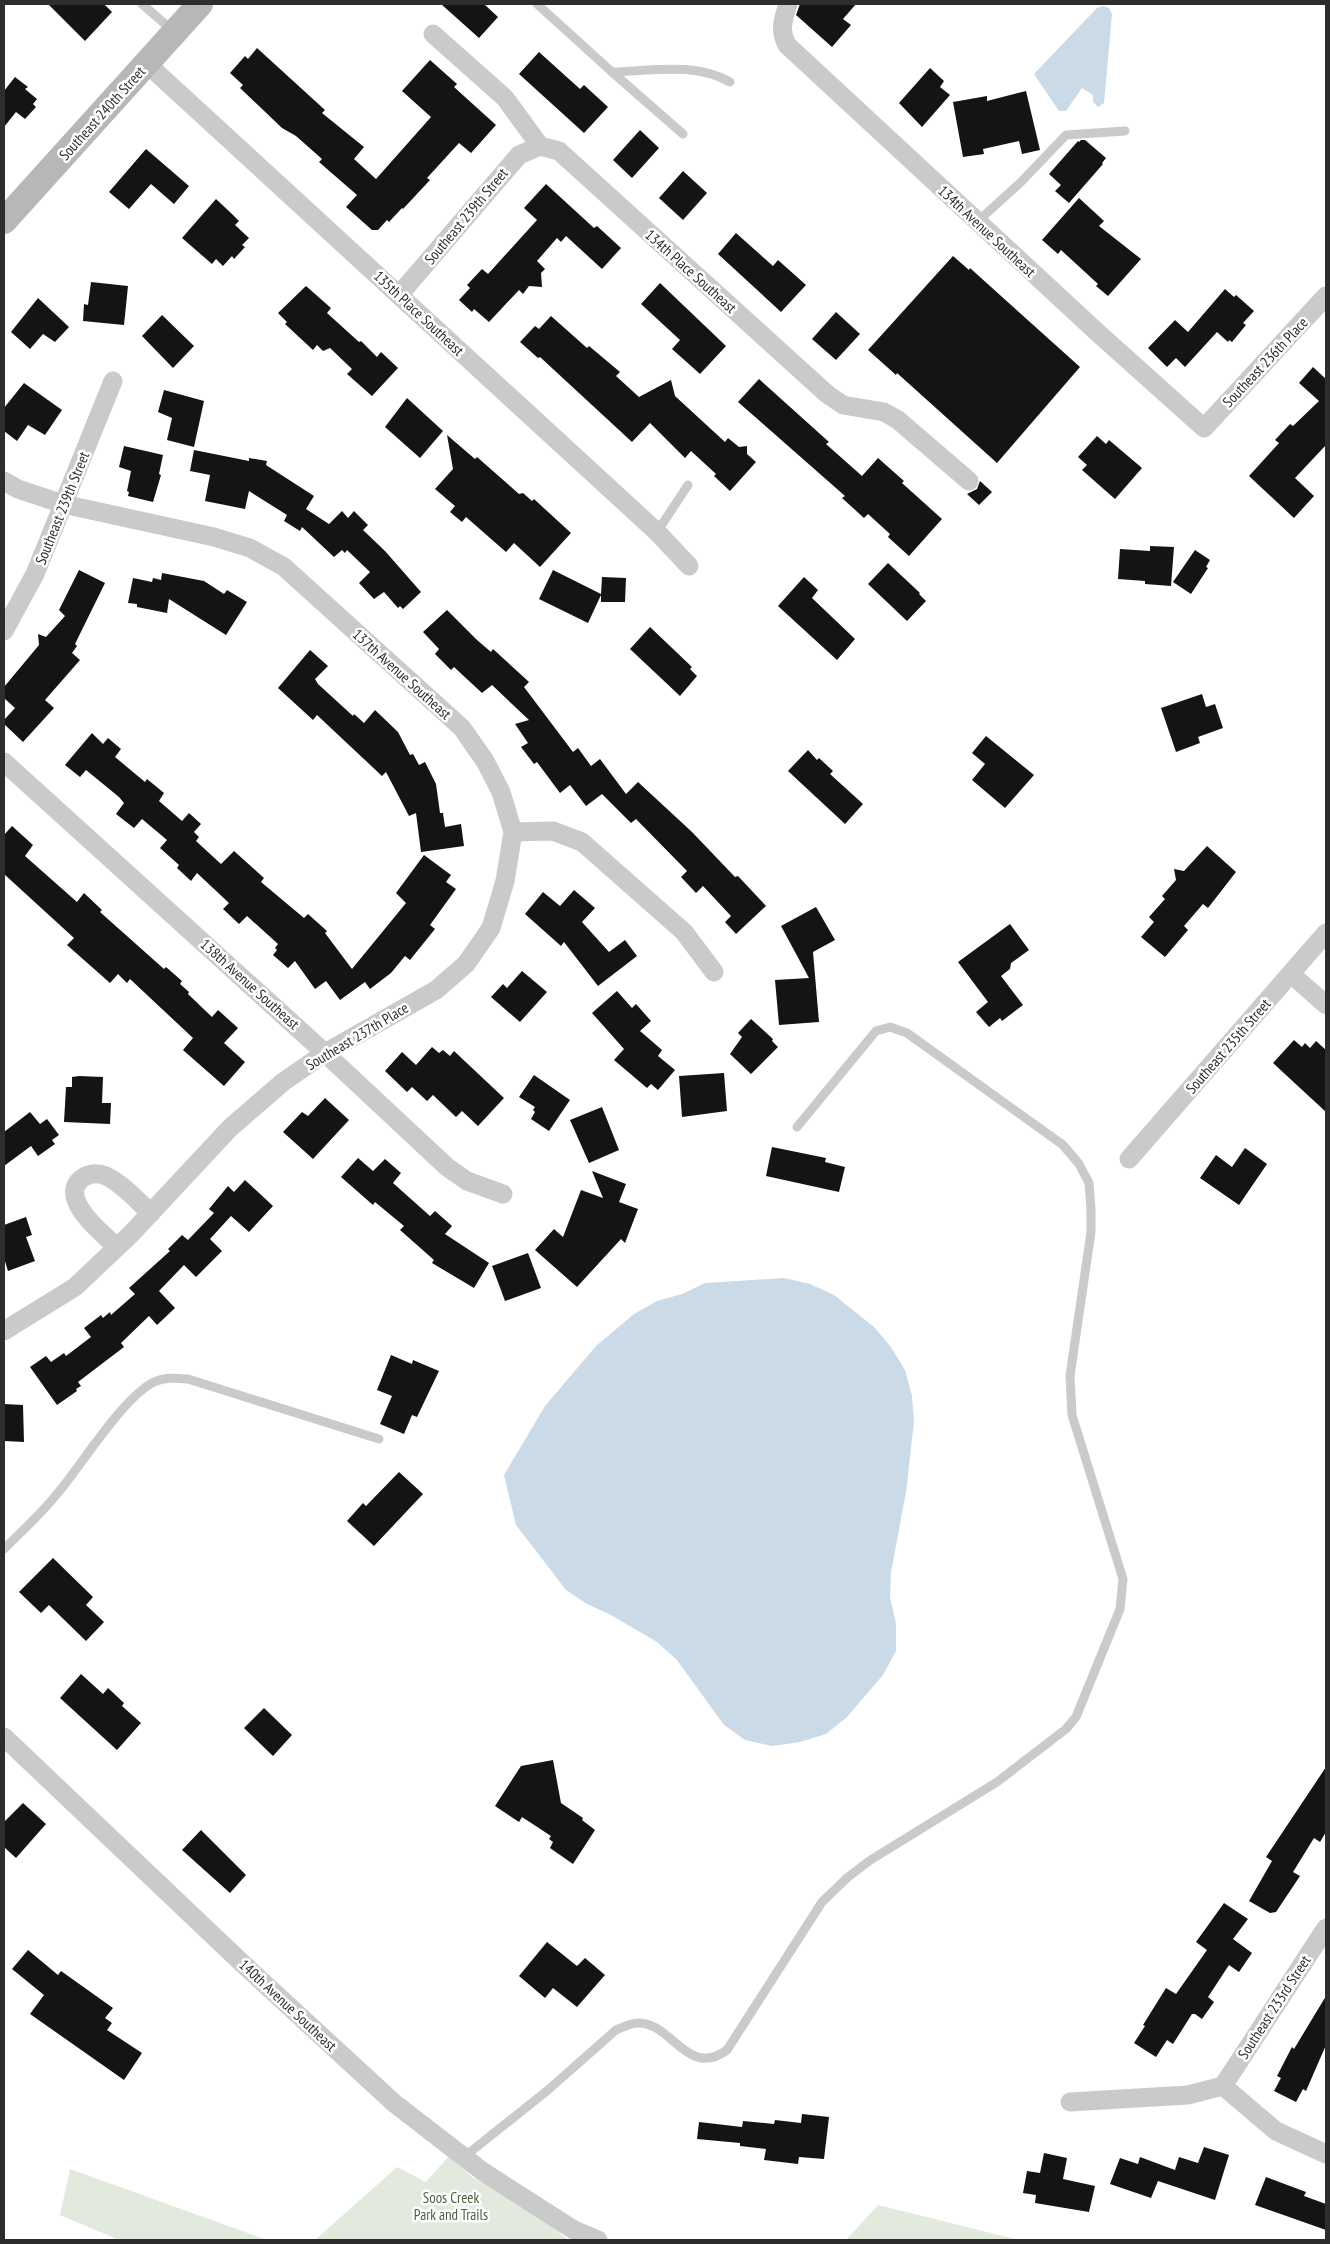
<svg xmlns="http://www.w3.org/2000/svg" width="1330" height="2244" font-family="'PT Sans Narrow',sans-serif">
	<rect width="100%" height="100%" fill="#fff"/>
	<g fill="#e2e9dd">
		<path d="M 449,2156 L 473,2178 L 527,2204 L 568,2240 L 315,2240 L 397,2167 L 426,2182 Z"/>
		<path d="M 70,2169 L 267,2240 L 119,2240 L 60,2215 Z"/>
		<path d="M 878,2205 L 1019,2240 L 846,2240 Z"/>
	</g>
	<g fill="#cbdae7">
		<path d="M 1103,6 L 1109,8 L 1112,14 L 1104,103 L 1098,107 L 1093,102 L 1093,95 L 1082,88 L 1066,111 L 1059,111 L 1034,74 L 1097,8 Z"/>
		<path d="M 784,1278 L 810,1284 L 834,1295 L 874,1327 L 891,1347 L 905,1370 L 912,1396 L 914,1422 L 906,1492 L 891,1572 L 890,1597 L 896,1624 L 896,1651 L 883,1675 L 847,1717 L 826,1734 L 800,1742 L 772,1746 L 745,1740 L 724,1725 L 677,1660 L 657,1642 L 611,1615 L 587,1604 L 566,1590 L 516,1525 L 504,1475 L 545,1406 L 596,1346 L 634,1314 L 657,1301 L 682,1294 L 705,1283 Z"/>
	</g>
	<g fill="#141414">
		<path d="M 48,4 L 104,4 L 112,12 L 85,41 Z"/>
		<path d="M 441,4 L 484,4 L 498,17 L 479,38 Z"/>
		<path d="M 800,4 L 856,4 L 843,19 L 851,25 L 832,47 L 796,15 Z"/>
		<path d="M 257,48 L 325,110 L 322,113 L 364,147 L 354,159 L 376,179 L 431,117 L 402,91 L 430,60 L 457,84 L 454,87 L 496,125 L 471,153 L 459,143 L 427,178 L 430,180 L 403,209 L 402,208 L 389,222 L 387,220 L 378,230 L 372,230 L 346,207 L 357,195 L 319,162 L 322,159 L 296,136 L 282,128 L 240,88 L 243,85 L 230,73 L 245,56 L 248,59 Z"/>
		<path d="M 539,52 L 580,89 L 584,85 L 608,107 L 584,133 L 519,74 Z"/>
		<path d="M 930,68 L 944,81 L 940,87 L 950,95 L 922,127 L 899,103 Z"/>
		<path d="M 15,77 L 28,87 L 25,89 L 37,99 L 33,104 L 36,107 L 25,119 L 16,112 L 4,127 L 4,91 Z"/>
		<path d="M 1026,91 L 1040,150 L 1022,154 L 1019,141 L 983,149 L 984,154 L 963,157 L 953,102 L 987,96 L 987,101 Z"/>
		<path d="M 640,130 L 659,148 L 632,178 L 613,160 Z"/>
		<path d="M 1081,140 L 1085,140 L 1106,158 L 1102,163 L 1103,164 L 1069,203 L 1055,191 L 1061,185 L 1049,174 L 1078,141 L 1079,142 Z"/>
		<path d="M 146,149 L 189,186 L 174,204 L 151,184 L 129,209 L 109,192 Z"/>
		<path d="M 683,171 L 707,193 L 683,220 L 659,198 Z"/>
		<path d="M 546,184 L 594,228 L 597,226 L 621,248 L 602,269 L 566,236 L 561,242 L 557,238 L 537,261 L 545,269 L 541,273 L 542,287 L 529,286 L 523,294 L 519,290 L 489,322 L 474,309 L 472,312 L 459,300 L 470,288 L 467,285 L 482,269 L 488,274 L 537,220 L 524,208 Z"/>
		<path d="M 1079,198 L 1104,221 L 1099,226 L 1141,259 L 1108,296 L 1096,286 L 1098,284 L 1061,250 L 1058,254 L 1042,240 Z"/>
		<path d="M 216,199 L 232,214 L 239,221 L 235,225 L 249,238 L 242,245 L 245,247 L 234,259 L 232,256 L 223,266 L 216,259 L 212,264 L 182,238 Z"/>
		<path d="M 736,233 L 773,266 L 778,260 L 806,285 L 781,312 L 718,254 Z"/>
		<path d="M 953,256 L 969,270 L 970,268 L 1080,367 L 997,463 L 897,373 L 896,375 L 868,350 Z"/>
		<path d="M 91,282 L 128,286 L 124,325 L 83,321 L 84,304 L 88,305 Z"/>
		<path d="M 660,283 L 726,346 L 700,374 L 672,349 L 680,340 L 641,304 Z"/>
		<path d="M 306,286 L 331,308 L 327,313 L 359,342 L 361,341 L 377,357 L 381,352 L 398,368 L 372,396 L 347,374 L 352,369 L 330,348 L 323,351 L 317,345 L 313,350 L 285,324 L 287,322 L 278,313 Z"/>
		<path d="M 1225,289 L 1234,297 L 1236,295 L 1254,311 L 1243,323 L 1246,325 L 1232,342 L 1229,340 L 1228,342 L 1217,332 L 1185,367 L 1176,358 L 1167,367 L 1148,348 L 1175,320 L 1188,332 Z"/>
		<path d="M 38,298 L 69,327 L 55,342 L 43,334 L 30,349 L 11,332 Z"/>
		<path d="M 836,312 L 860,334 L 836,360 L 812,339 Z"/>
		<path d="M 162,315 L 194,346 L 173,368 L 142,336 Z"/>
		<path d="M 551,316 L 587,348 L 589,346 L 620,372 L 616,376 L 639,397 L 671,380 L 675,396 L 725,442 L 728,438 L 739,447 L 747,446 L 747,454 L 756,462 L 730,491 L 714,476 L 716,474 L 691,451 L 685,458 L 650,423 L 632,442 L 540,357 L 538,358 L 520,342 L 535,326 L 539,329 Z"/>
		<path d="M 1313,367 L 1326,379 L 1326,445 L 1295,478 L 1314,496 L 1294,518 L 1249,476 L 1279,443 L 1275,440 L 1290,424 L 1293,426 L 1319,401 L 1299,383 Z"/>
		<path d="M 759,379 L 829,442 L 826,444 L 862,476 L 878,458 L 904,481 L 902,483 L 942,519 L 909,556 L 888,537 L 890,534 L 868,514 L 864,518 L 842,498 L 845,496 L 738,402 Z"/>
		<path d="M 24,383 L 62,410 L 45,435 L 28,425 L 17,441 L 4,431 L 4,408 Z"/>
		<path d="M 164,390 L 204,401 L 194,447 L 167,440 L 172,418 L 158,412 Z"/>
		<path d="M 407,398 L 443,431 L 420,458 L 385,427 Z"/>
		<path d="M 447,435 L 475,459 L 477,457 L 519,494 L 523,493 L 532,501 L 534,499 L 571,533 L 540,567 L 514,543 L 506,552 L 466,517 L 462,522 L 450,512 L 455,506 L 435,489 L 453,469 Z"/>
		<path d="M 1097,436 L 1106,444 L 1109,440 L 1142,468 L 1115,499 L 1082,470 L 1087,465 L 1078,457 Z"/>
		<path d="M 124,446 L 163,455 L 159,474 L 161,475 L 153,502 L 128,496 L 129,492 L 127,491 L 131,471 L 119,467 Z"/>
		<path d="M 194,450 L 249,461 L 249,458 L 267,461 L 266,465 L 314,496 L 306,509 L 329,524 L 342,511 L 348,518 L 354,511 L 368,525 L 363,530 L 385,551 L 421,592 L 403,609 L 400,606 L 398,608 L 384,592 L 374,599 L 359,583 L 370,572 L 347,550 L 345,553 L 342,550 L 334,557 L 302,527 L 300,531 L 284,521 L 287,515 L 249,491 L 245,509 L 205,501 L 210,475 L 190,471 Z"/>
		<path d="M 980,481 L 992,492 L 979,505 L 967,494 L 977,489 Z"/>
		<path d="M 1150,546 L 1174,547 L 1171,586 L 1145,584 L 1145,581 L 1118,579 L 1120,549 L 1150,551 Z"/>
		<path d="M 1195,550 L 1210,560 L 1206,567 L 1208,568 L 1191,594 L 1173,582 Z"/>
		<path d="M 888,563 L 920,593 L 919,594 L 926,601 L 907,621 L 868,584 Z"/>
		<path d="M 79,570 L 105,583 L 75,644 L 77,646 L 72,653 L 80,660 L 45,700 L 54,708 L 23,742 L 4,724 L 4,720 L 15,708 L 4,698 L 4,687 L 39,645 L 38,634 L 46,637 L 65,616 L 59,610 Z"/>
		<path d="M 553,570 L 601,594 L 602,577 L 626,578 L 625,602 L 601,602 L 601,595 L 588,623 L 539,599 Z"/>
		<path d="M 162,573 L 204,581 L 224,594 L 227,590 L 247,602 L 226,635 L 169,599 L 167,613 L 137,607 L 137,604 L 128,603 L 133,578 L 152,582 L 153,578 L 161,580 Z"/>
		<path d="M 804,577 L 818,590 L 812,598 L 855,639 L 837,660 L 778,606 Z"/>
		<path d="M 447,610 L 477,640 L 491,652 L 493,649 L 529,682 L 524,687 L 573,752 L 578,748 L 591,766 L 600,759 L 626,794 L 638,782 L 692,832 L 735,877 L 738,876 L 766,906 L 736,934 L 725,922 L 731,916 L 703,886 L 696,893 L 681,877 L 687,871 L 636,819 L 631,823 L 602,794 L 586,806 L 570,785 L 560,793 L 537,762 L 534,764 L 521,747 L 528,743 L 515,724 L 529,720 L 492,685 L 482,693 L 454,667 L 451,670 L 435,654 L 439,649 L 423,632 Z"/>
		<path d="M 650,627 L 692,667 L 690,669 L 697,676 L 680,696 L 630,649 Z"/>
		<path d="M 310,650 L 328,666 L 315,679 L 318,684 L 353,716 L 354,714 L 364,723 L 375,710 L 398,732 L 410,755 L 413,754 L 419,765 L 425,762 L 436,784 L 440,813 L 443,813 L 445,827 L 461,824 L 464,846 L 421,852 L 416,813 L 409,816 L 386,772 L 382,776 L 317,715 L 313,720 L 278,688 Z"/>
		<path d="M 1202,694 L 1206,707 L 1215,704 L 1223,728 L 1198,737 L 1200,743 L 1176,752 L 1161,708 Z"/>
		<path d="M 92,733 L 103,744 L 108,738 L 121,749 L 115,757 L 145,782 L 147,779 L 164,793 L 159,801 L 182,821 L 189,813 L 201,824 L 194,832 L 199,837 L 196,841 L 221,864 L 234,851 L 264,878 L 261,882 L 304,918 L 308,914 L 327,931 L 325,933 L 352,969 L 406,903 L 396,893 L 424,855 L 451,875 L 446,882 L 456,889 L 430,925 L 435,929 L 410,960 L 405,956 L 391,973 L 370,989 L 365,982 L 340,1000 L 326,981 L 315,989 L 295,961 L 288,968 L 273,955 L 277,950 L 275,948 L 278,944 L 247,916 L 239,924 L 223,909 L 229,903 L 197,873 L 191,881 L 177,868 L 179,865 L 160,848 L 167,840 L 142,819 L 134,828 L 116,814 L 124,803 L 119,797 L 86,770 L 80,777 L 65,765 Z"/>
		<path d="M 986,736 L 1034,775 L 1005,808 L 972,780 L 985,764 L 972,753 Z"/>
		<path d="M 808,750 L 817,760 L 819,758 L 833,771 L 830,774 L 863,804 L 845,824 L 788,771 Z"/>
		<path d="M 12,826 L 33,845 L 25,856 L 77,902 L 84,893 L 102,910 L 100,912 L 164,969 L 166,967 L 182,981 L 180,984 L 189,992 L 188,994 L 212,1017 L 218,1010 L 238,1028 L 224,1043 L 245,1062 L 224,1086 L 183,1050 L 193,1038 L 130,979 L 127,983 L 118,974 L 110,983 L 67,945 L 74,938 L 4,874 L 4,835 Z"/>
		<path d="M 1207,846 L 1236,872 L 1208,908 L 1203,904 L 1184,926 L 1188,930 L 1165,957 L 1141,937 L 1154,922 L 1149,917 L 1165,899 L 1162,896 L 1176,880 L 1174,869 L 1184,871 Z"/>
		<path d="M 574,890 L 595,908 L 582,922 L 609,952 L 625,940 L 637,956 L 598,986 L 564,942 L 561,946 L 525,914 L 543,892 L 560,906 Z"/>
		<path d="M 816,907 L 835,940 L 813,952 L 819,1022 L 779,1025 L 775,980 L 809,978 L 781,926 Z"/>
		<path d="M 1010,924 L 1029,950 L 1011,963 L 1010,969 L 1001,976 L 1023,1005 L 1002,1021 L 1000,1018 L 989,1027 L 976,1012 L 988,1002 L 958,962 Z"/>
		<path d="M 522,971 L 547,992 L 520,1022 L 491,997 L 503,984 L 507,988 Z"/>
		<path d="M 617,991 L 632,1008 L 636,1004 L 651,1021 L 640,1031 L 662,1050 L 658,1056 L 675,1070 L 658,1090 L 651,1084 L 647,1088 L 614,1060 L 624,1049 L 592,1013 Z"/>
		<path d="M 751,1019 L 773,1039 L 772,1041 L 778,1047 L 751,1074 L 730,1054 L 742,1037 L 738,1033 Z"/>
		<path d="M 1294,1040 L 1302,1047 L 1305,1043 L 1310,1048 L 1316,1041 L 1326,1050 L 1326,1112 L 1273,1063 Z"/>
		<path d="M 432,1047 L 439,1053 L 443,1050 L 450,1056 L 454,1051 L 504,1098 L 478,1126 L 462,1111 L 456,1117 L 433,1095 L 427,1101 L 412,1087 L 407,1092 L 385,1071 L 402,1052 L 416,1065 Z"/>
		<path d="M 724,1073 L 727,1111 L 682,1117 L 679,1076 Z"/>
		<path d="M 534,1075 L 570,1100 L 549,1131 L 531,1119 L 535,1112 L 533,1110 L 535,1107 L 519,1097 Z"/>
		<path d="M 79,1076 L 103,1077 L 102,1103 L 111,1103 L 110,1124 L 64,1122 L 66,1087 L 72,1087 L 72,1077 Z"/>
		<path d="M 325,1098 L 349,1120 L 313,1159 L 283,1132 L 302,1112 L 308,1116 Z"/>
		<path d="M 602,1107 L 619,1150 L 589,1163 L 570,1120 Z"/>
		<path d="M 30,1112 L 40,1124 L 47,1119 L 59,1135 L 52,1140 L 55,1144 L 38,1156 L 31,1146 L 4,1166 L 4,1132 Z"/>
		<path d="M 772,1147 L 826,1158 L 825,1162 L 845,1167 L 839,1192 L 766,1176 Z"/>
		<path d="M 1245,1148 L 1267,1164 L 1239,1205 L 1200,1178 L 1216,1155 L 1232,1167 Z"/>
		<path d="M 358,1158 L 373,1171 L 385,1159 L 401,1173 L 393,1183 L 430,1216 L 435,1211 L 452,1226 L 445,1234 L 489,1263 L 474,1288 L 432,1263 L 434,1260 L 400,1230 L 404,1226 L 375,1202 L 373,1205 L 341,1177 Z"/>
		<path d="M 592,1171 L 626,1184 L 619,1202 L 638,1209 L 625,1243 L 621,1239 L 577,1287 L 535,1250 L 554,1229 L 563,1237 L 581,1190 L 603,1198 Z"/>
		<path d="M 245,1180 L 273,1206 L 249,1232 L 231,1216 L 210,1239 L 222,1251 L 196,1277 L 184,1265 L 159,1291 L 175,1308 L 157,1325 L 149,1316 L 121,1343 L 124,1347 L 78,1382 L 81,1386 L 76,1389 L 77,1391 L 57,1405 L 30,1367 L 46,1356 L 51,1362 L 64,1353 L 66,1356 L 91,1337 L 84,1328 L 101,1315 L 103,1318 L 110,1312 L 111,1315 L 135,1294 L 129,1288 L 170,1251 L 168,1249 L 182,1235 L 188,1240 L 214,1213 L 209,1209 L 228,1186 L 234,1192 Z"/>
		<path d="M 26,1217 L 32,1235 L 26,1237 L 35,1261 L 8,1271 L 4,1258 L 4,1225 Z"/>
		<path d="M 528,1253 L 541,1288 L 505,1301 L 492,1266 Z"/>
		<path d="M 391,1355 L 412,1364 L 413,1360 L 439,1371 L 417,1417 L 412,1415 L 404,1434 L 380,1424 L 392,1396 L 377,1390 Z"/>
		<path d="M 4,1404 L 23,1405 L 24,1442 L 4,1441 Z"/>
		<path d="M 399,1472 L 423,1494 L 374,1546 L 347,1521 L 363,1503 L 366,1506 Z"/>
		<path d="M 53,1558 L 93,1597 L 86,1605 L 104,1622 L 86,1641 L 49,1605 L 41,1613 L 19,1592 Z"/>
		<path d="M 81,1674 L 103,1694 L 108,1688 L 124,1703 L 122,1706 L 141,1723 L 117,1750 L 60,1698 Z"/>
		<path d="M 264,1708 L 292,1735 L 273,1756 L 244,1728 Z"/>
		<path d="M 553,1760 L 561,1803 L 583,1818 L 582,1820 L 595,1830 L 573,1864 L 550,1848 L 553,1842 L 549,1839 L 551,1836 L 522,1817 L 519,1822 L 495,1806 L 521,1766 Z"/>
		<path d="M 1326,1767 L 1326,1832 L 1320,1842 L 1314,1838 L 1293,1872 L 1300,1876 L 1276,1912 L 1270,1913 L 1249,1901 L 1272,1861 L 1266,1857 Z"/>
		<path d="M 23,1803 L 46,1824 L 16,1858 L 4,1847 L 4,1822 Z"/>
		<path d="M 201,1830 L 246,1875 L 230,1893 L 182,1850 Z"/>
		<path d="M 1224,1903 L 1248,1919 L 1233,1939 L 1252,1953 L 1239,1972 L 1229,1965 L 1208,1997 L 1214,2002 L 1202,2019 L 1195,2014 L 1192,2014 L 1173,2044 L 1167,2040 L 1156,2057 L 1134,2043 L 1145,2026 L 1143,2025 L 1166,1988 L 1176,1994 L 1207,1950 L 1196,1942 Z"/>
		<path d="M 547,1942 L 577,1966 L 585,1958 L 605,1975 L 577,2007 L 553,1988 L 545,1998 L 519,1976 Z"/>
		<path d="M 28,1950 L 58,1975 L 61,1971 L 113,2008 L 105,2018 L 112,2023 L 107,2030 L 142,2053 L 124,2080 L 30,2014 L 44,1995 L 12,1969 Z"/>
		<path d="M 1326,1996 L 1326,2045 L 1306,2091 L 1303,2089 L 1296,2102 L 1274,2091 L 1281,2078 L 1277,2076 L 1292,2047 L 1294,2049 Z"/>
		<path d="M 802,2114 L 829,2117 L 824,2159 L 799,2157 L 798,2164 L 764,2160 L 766,2149 L 740,2146 L 740,2143 L 697,2139 L 699,2122 L 742,2127 L 743,2121 L 774,2124 L 775,2120 L 801,2123 Z"/>
		<path d="M 1204,2147 L 1229,2155 L 1215,2200 L 1158,2181 L 1151,2198 L 1110,2184 L 1120,2158 L 1138,2164 L 1140,2157 L 1175,2170 L 1179,2157 L 1198,2163 Z"/>
		<path d="M 1044,2153 L 1067,2158 L 1063,2179 L 1095,2186 L 1089,2212 L 1035,2203 L 1036,2195 L 1023,2193 L 1027,2171 L 1040,2173 Z"/>
		<path d="M 1266,2177 L 1306,2192 L 1304,2196 L 1326,2204 L 1326,2230 L 1255,2205 Z"/>
	</g>
	<g fill="none" stroke-linecap="round" stroke-linejoin="round">
		<g stroke="#cacaca" stroke-width="9">
			<path d="M 142,4 L 172,30"/>
			<path d="M 537,4 L 612,72"/>
			<path d="M 683,134 L 612,72 C 651,71 695,62 730,82"/>
			<path d="M 977,222 L 1021,182 L 1066,135 L 1125,131"/>
			<path d="M 657,532 L 688,485"/>
			<path d="M 4,1549 C 22,1531 41,1514 57,1494 C 81,1466 123,1397 154,1382 C 165,1377 176,1378 188,1379 L 379,1439"/>
			<path d="M 464,2157 L 548,2090 L 616,2030 C 623,2027 631,2023 638,2023 C 672,2022 687,2079 727,2050 L 822,1902 L 847,1878 L 869,1861 L 997,1782 L 1066,1729 L 1076,1717 L 1120,1609 L 1123,1579 L 1072,1415 L 1070,1376 L 1091,1232 L 1091,1209 L 1089,1183 L 1079,1164 L 1063,1145 L 907,1033 L 890,1027 L 876,1031 L 797,1127"/>
		</g>
		<g stroke="#cacaca" stroke-width="19">
			<path d="M 788,4 C 783,20 779,30 787,45 L 1098,333 L 1204,428 L 1326,296"/>
			<path d="M 433,34 L 505,98 L 540,146 L 559,151 L 827,394 L 843,405 L 884,412 L 898,420 L 969,481"/>
			<path d="M 146,63 L 657,532 L 689,566"/>
			<path d="M 399,295 L 519,155 L 540,146"/>
			<path d="M 4,481 L 18,489 L 63,504 L 214,537 L 250,548 L 284,567 L 462,728 L 485,761 L 501,792 L 513,832 L 505,881 L 491,928 L 466,964 L 436,990 L 325,1053 L 283,1082 L 230,1128 L 131,1234 L 75,1287 L 4,1331"/>
			<path d="M 4,631 L 35,574 L 113,381"/>
			<path d="M 4,762 L 325,1053 L 447,1167 L 467,1181 L 503,1194"/>
			<path d="M 513,832 L 553,831 L 582,842 L 684,932 L 714,972"/>
			<path d="M 1291,974 L 1326,1005"/>
			<path d="M 1129,1159 L 1326,933"/>
			<path d="M 117,1247 C 104,1235 54,1196 84,1177 C 91,1173 99,1173 106,1176 C 123,1184 137,1201 151,1213"/>
			<path d="M 4,1737 L 242,1963 L 394,2103 L 482,2171 L 574,2230 L 598,2240"/>
			<path d="M 1223,2086 L 1326,1928"/>
			<path d="M 1223,2086 L 1276,2131 L 1326,2154"/>
			<path d="M 1070,2102 L 1188,2095 L 1223,2086"/>
		</g>
		<path stroke="#b7b7b7" stroke-width="26" d="M 4,221 L 200,4"/>
	</g>
	<g text-anchor="middle" dominant-baseline="central" stroke-width="5" stroke-linejoin="round" paint-order="stroke">
		<g font-size="15" fill="#2d2d2d" stroke="#fff">
			<text transform="translate(102 113) rotate(-48)">Southeast 240th Street</text>
			<text transform="translate(466 216) rotate(-50)">Southeast 239th Street</text>
			<text transform="translate(987 231) rotate(43)">134th Avenue Southeast</text>
			<text transform="translate(691 271) rotate(42)">134th Place Southeast</text>
			<text transform="translate(419 313) rotate(43)">135th Place Southeast</text>
			<text transform="translate(1265 362) rotate(-47)">Southeast 236th Place</text>
			<text transform="translate(62 508) rotate(-68)">Southeast 239th Street</text>
			<text transform="translate(402 674) rotate(42)">137th Avenue Southeast</text>
			<text transform="translate(250 984) rotate(42)">138th Avenue Southeast</text>
			<text transform="translate(357 1036) rotate(-31)">Southeast 237th Place</text>
			<text transform="translate(1228 1046) rotate(-49)">Southeast 235th Street</text>
			<text transform="translate(288 2005) rotate(43)">140th Avenue Southeast</text>
			<text transform="translate(1274 2007) rotate(-57)">Southeast 233rd Street</text>
		</g>
		<g font-size="15" fill="#4e6340" stroke="#fff">
			<text x="451" y="2197">Soos Creek<tspan x="451" dy="17">Park and Trails</tspan></text>
		</g>
	</g>
	<rect width="1330" height="2244" fill="none" stroke="#2d2d2d" stroke-width="10"/>
</svg>
